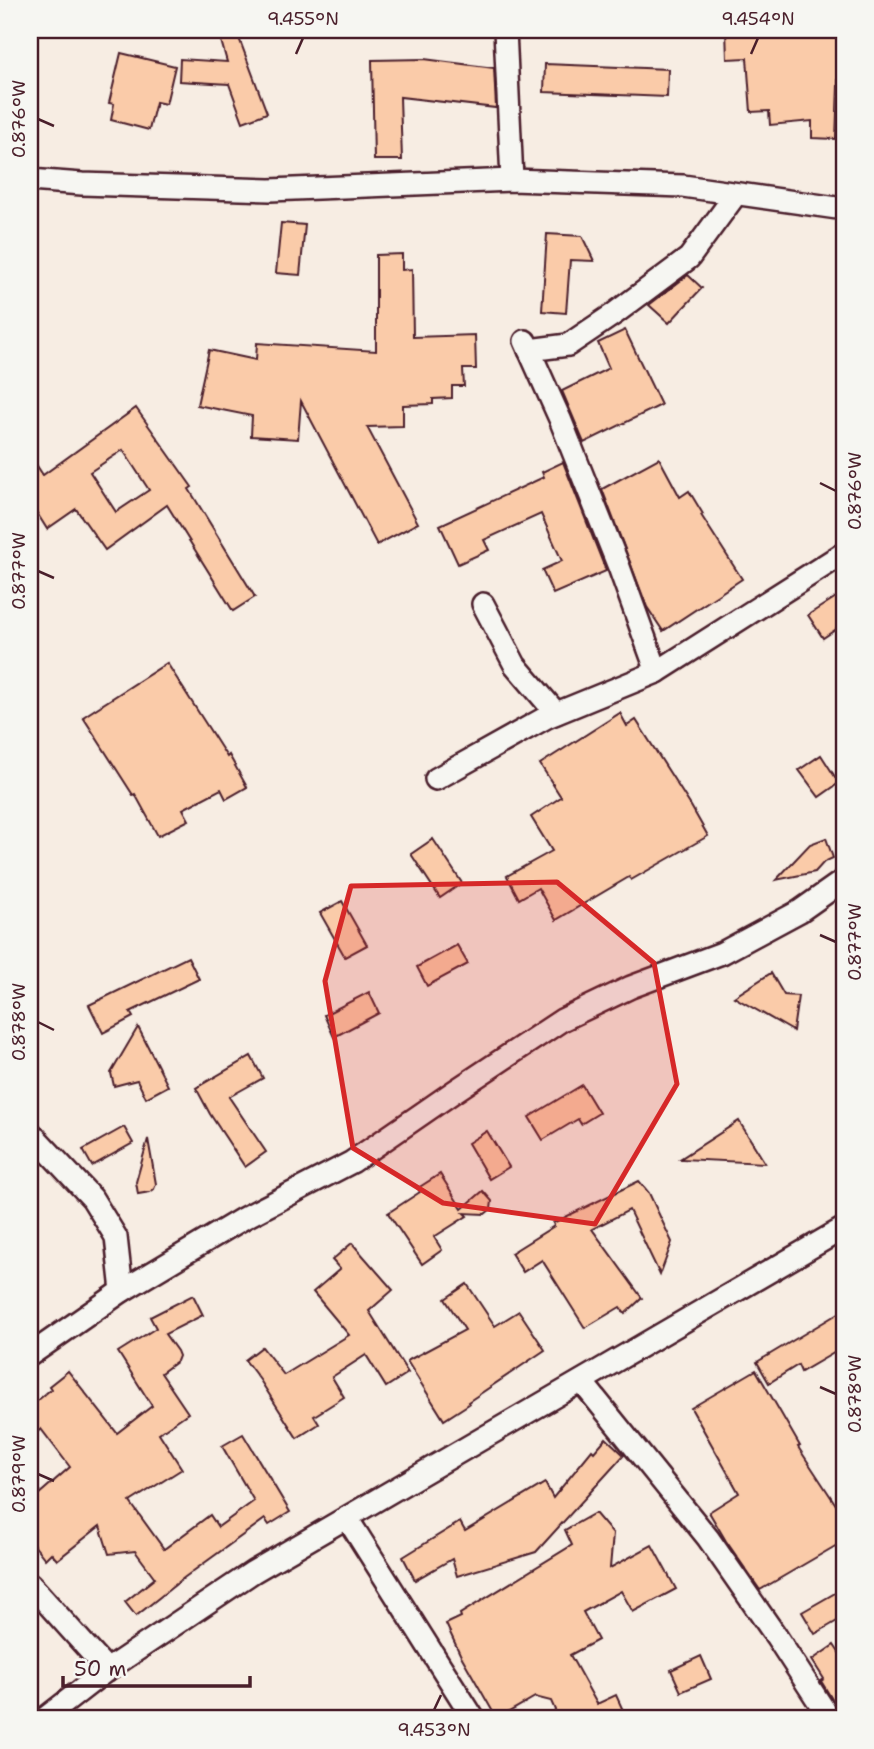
<svg xmlns="http://www.w3.org/2000/svg" width="874" height="1749" font-family="'Shantell Sans',sans-serif">
	<rect width="100%" height="100%" fill="#f7ede3"/>
	<filter id="ink" filterUnits="userSpaceOnUse"><feTurbulence type="fractalNoise" baseFrequency=".0143" numOctaves="2"/><feDisplacementMap in="SourceGraphic" scale="14" xChannelSelector="R" yChannelSelector="G"/><feConvolveMatrix kernelMatrix="1 2 1 2 8 2 1 2 1" color-interpolation-filters="sRGB"/></filter>
	<g filter="url(#ink)">
		<g fill="#facba9" stroke="#4a1f2b" stroke-width="2" fill-rule="evenodd">
			<path d="M 218,30 L 236,30 L 267,113 L 243,122 L 229,84 L 179,81 L 180,59 L 227,62 Z"/>
			<path d="M 726,30 L 844,30 L 844,58 L 839,58 L 836,139 L 812,138 L 812,121 L 770,125 L 769,111 L 751,112 L 747,58 L 727,59 Z"/>
			<path d="M 121,53 L 175,66 L 166,104 L 156,102 L 149,130 L 111,120 L 114,104 L 109,103 Z"/>
			<path d="M 424,59 L 494,68 L 496,108 L 400,97 L 402,160 L 374,160 L 372,60 Z"/>
			<path d="M 545,64 L 668,69 L 667,97 L 544,92 Z"/>
			<path d="M 281,223 L 305,225 L 300,275 L 276,273 Z"/>
			<path d="M 547,234 L 582,236 L 594,261 L 570,260 L 566,313 L 542,311 Z"/>
			<path d="M 402,254 L 402,270 L 412,269 L 413,337 L 475,335 L 476,369 L 463,369 L 464,386 L 452,386 L 452,398 L 433,399 L 433,404 L 403,405 L 403,426 L 367,427 L 418,523 L 377,545 L 301,401 L 298,439 L 251,436 L 252,416 L 197,405 L 209,350 L 256,360 L 257,343 L 376,351 L 376,255 Z"/>
			<path d="M 688,275 L 702,288 L 669,323 L 649,305 Z"/>
			<path d="M 625,330 L 661,405 L 584,443 L 562,391 L 609,368 L 598,343 Z"/>
			<path d="M 136,408 L 192,487 L 189,489 L 255,597 L 233,611 L 167,505 L 105,550 L 76,509 L 47,529 L 30,502 L 30,455 L 43,475 ZM 123,450 L 149,490 L 116,512 L 90,472 Z"/>
			<path d="M 659,458 L 680,497 L 689,491 L 703,514 L 701,515 L 742,579 L 663,631 L 647,607 L 602,489 Z"/>
			<path d="M 563,462 L 606,571 L 553,594 L 542,570 L 562,561 L 541,514 L 484,540 L 489,550 L 458,564 L 440,525 L 544,477 L 542,472 Z"/>
			<path d="M 844,592 L 844,624 L 823,638 L 808,615 Z"/>
			<path d="M 167,663 L 227,757 L 229,755 L 247,787 L 226,799 L 221,789 L 183,809 L 189,820 L 158,836 L 135,794 L 133,795 L 83,717 Z"/>
			<path d="M 620,713 L 627,726 L 636,720 L 691,806 L 708,836 L 631,880 L 629,877 L 556,920 L 538,888 L 519,899 L 507,876 L 552,851 L 531,817 L 561,797 L 540,764 Z"/>
			<path d="M 821,755 L 839,783 L 819,797 L 799,770 Z"/>
			<path d="M 826,838 L 833,858 L 824,862 L 815,872 L 776,880 L 810,844 Z"/>
			<path d="M 433,839 L 462,883 L 440,898 L 411,854 Z"/>
			<path d="M 342,901 L 367,945 L 345,957 L 320,913 Z"/>
			<path d="M 457,945 L 468,964 L 427,986 L 417,967 Z"/>
			<path d="M 188,957 L 199,979 L 130,1012 L 133,1017 L 103,1033 L 89,1005 Z"/>
			<path d="M 771,973 L 784,995 L 798,996 L 793,1031 L 734,997 Z"/>
			<path d="M 369,992 L 379,1013 L 334,1037 L 324,1015 Z"/>
			<path d="M 138,1027 L 168,1086 L 146,1098 L 137,1080 L 114,1086 L 111,1073 Z"/>
			<path d="M 251,1056 L 263,1078 L 229,1097 L 266,1152 L 245,1167 L 210,1114 L 196,1088 Z"/>
			<path d="M 582,1085 L 599,1113 L 581,1124 L 578,1119 L 543,1140 L 529,1117 Z"/>
			<path d="M 739,1121 L 765,1163 L 680,1159 Z"/>
			<path d="M 124,1127 L 133,1143 L 92,1166 L 83,1150 Z"/>
			<path d="M 487,1131 L 509,1167 L 489,1179 L 468,1143 Z"/>
			<path d="M 148,1139 L 156,1184 L 154,1189 L 150,1192 L 138,1194 L 136,1182 Z"/>
			<path d="M 440,1174 L 462,1209 L 483,1191 L 492,1201 L 491,1209 L 485,1214 L 464,1213 L 467,1216 L 434,1237 L 442,1250 L 422,1264 L 388,1213 L 420,1192 L 418,1188 Z"/>
			<path d="M 639,1181 L 649,1193 L 672,1242 L 660,1275 L 629,1210 L 592,1229 L 642,1298 L 625,1314 L 620,1307 L 585,1328 L 542,1260 L 523,1272 L 511,1253 L 554,1226 L 553,1223 Z"/>
			<path d="M 352,1243 L 393,1290 L 369,1311 L 408,1373 L 386,1387 L 366,1355 L 332,1377 L 344,1397 L 314,1416 L 319,1424 L 297,1438 L 260,1380 L 245,1360 L 262,1347 L 284,1375 L 349,1335 L 313,1292 L 340,1269 L 332,1260 Z"/>
			<path d="M 467,1284 L 495,1326 L 519,1311 L 545,1350 L 468,1402 L 469,1404 L 444,1420 L 407,1361 L 465,1330 L 445,1299 Z"/>
			<path d="M 193,1295 L 203,1315 L 165,1334 L 177,1351 L 179,1356 L 177,1361 L 161,1373 L 188,1413 L 159,1433 L 182,1469 L 130,1502 L 164,1549 L 210,1515 L 218,1527 L 254,1501 L 222,1446 L 243,1434 L 290,1512 L 269,1525 L 265,1519 L 185,1577 L 136,1616 L 125,1602 L 155,1578 L 135,1551 L 109,1554 L 100,1526 L 57,1560 L 51,1553 L 45,1559 L 30,1540 L 30,1502 L 70,1467 L 41,1429 L 30,1438 L 30,1407 L 51,1389 L 49,1386 L 68,1371 L 117,1433 L 152,1406 L 118,1352 L 156,1328 L 150,1317 Z"/>
			<path d="M 844,1310 L 844,1347 L 801,1372 L 798,1365 L 769,1383 L 757,1362 Z"/>
			<path d="M 756,1370 L 800,1446 L 798,1447 L 844,1517 L 844,1541 L 760,1590 L 726,1541 L 709,1512 L 739,1493 L 691,1408 Z"/>
			<path d="M 606,1438 L 624,1455 L 536,1552 L 457,1576 L 452,1559 L 415,1580 L 403,1557 L 460,1522 L 465,1531 L 545,1483 L 553,1498 L 592,1450 L 594,1452 Z"/>
			<path d="M 595,1513 L 613,1534 L 610,1568 L 652,1545 L 676,1589 L 633,1612 L 621,1591 L 583,1612 L 598,1640 L 570,1655 L 597,1704 L 616,1695 L 627,1719 L 559,1719 L 551,1701 L 535,1697 L 497,1719 L 460,1654 L 446,1624 L 461,1617 L 460,1614 L 572,1545 L 565,1530 Z"/>
			<path d="M 844,1588 L 844,1617 L 815,1634 L 802,1612 Z"/>
			<path d="M 834,1645 L 844,1660 L 844,1719 L 821,1681 L 824,1679 L 812,1660 Z"/>
			<path d="M 701,1656 L 711,1679 L 681,1692 L 671,1670 Z"/>
		</g>
		<g fill="none" stroke-linecap="round" stroke-linejoin="round">
			<g stroke="#4a1f2b" stroke-width="26">
				<g id="street">
					<path d="M 505,30 L 512,180"/>
					<path d="M 30,180 L 82,184 L 270,190 L 512,180 L 683,186 L 844,209"/>
					<path d="M 525,341 L 560,419 L 619,567 L 657,672"/>
					<path d="M 529,350 L 568,345 L 614,314 L 689,258 L 736,194"/>
					<path d="M 483,604 L 515,665 L 556,713"/>
					<path d="M 436,779 L 547,717 L 657,672 L 844,553"/>
					<path d="M 30,1132 L 92,1198 L 116,1237 L 122,1291"/>
					<path d="M 30,1355 L 122,1291 L 244,1218 L 352,1162 L 455,1091 L 562,1020 L 631,987 L 722,953 L 800,911 L 844,880"/>
					<path d="M 582,1382 L 708,1538 L 776,1636 L 830,1719"/>
					<path d="M 347,1518 L 474,1719"/>
					<path d="M 30,1584 L 107,1670"/>
					<path d="M 44,1719 L 107,1670 L 253,1572 L 844,1228"/>
				</g>
			</g>
			<use href="#street" stroke="#f6f6f2" stroke-width="21"/>
		</g>
	</g>
	<path fill="#d62828" fill-opacity="0.2" stroke="#d62828" stroke-width="5" stroke-linejoin="round" d="M 557,882 L 654,963 L 677,1084 L 595,1224 L 443,1203 L 353,1148 L 325,981 L 351,886 Z"/>
	<path fill="none" stroke="#4a1f2b" stroke-width="2.5" d="M 296,54 L 303,38M 751,54 L 758,38M 38,119 L 54,126M 820,483 L 836,491M 38,571 L 54,578M 820,935 L 836,942M 38,1022 L 54,1030M 820,1387 L 836,1394M 38,1474 L 54,1481M 434,1710 L 441,1695"/>
	<rect width="874" height="1749" fill="none" stroke="#f6f6f2" stroke-width="77"/>
	<path d="M63 1676v10h187v-10" fill="none" stroke="#4a1f2b" stroke-width="3.5"/>
	<text x="74" y="1676" font-size="21" fill="#4a1f2b" stroke="#f6f6f2" stroke-width="5" paint-order="stroke">50 m</text>
	<rect x="38" y="38" width="798" height="1672" fill="none" stroke="#4a1f2b" stroke-width="2.5"/>
	<g font-size="18" text-anchor="middle" fill="#4a1f2b">
		<text x="303" y="25">9.455°N</text>
		<text x="758" y="25">9.454°N</text>
		<text transform="translate(19 119) rotate(-90)" y="6">0.876°W</text>
		<text transform="translate(855 491) rotate(-90)" y="6">0.876°W</text>
		<text transform="translate(19 571) rotate(-90)" y="6">0.877°W</text>
		<text transform="translate(855 942) rotate(-90)" y="6">0.877°W</text>
		<text transform="translate(19 1022) rotate(-90)" y="6">0.878°W</text>
		<text transform="translate(855 1394) rotate(-90)" y="6">0.878°W</text>
		<text transform="translate(19 1474) rotate(-90)" y="6">0.879°W</text>
		<text x="434" y="1736">9.453°N</text>
	</g>
</svg>
